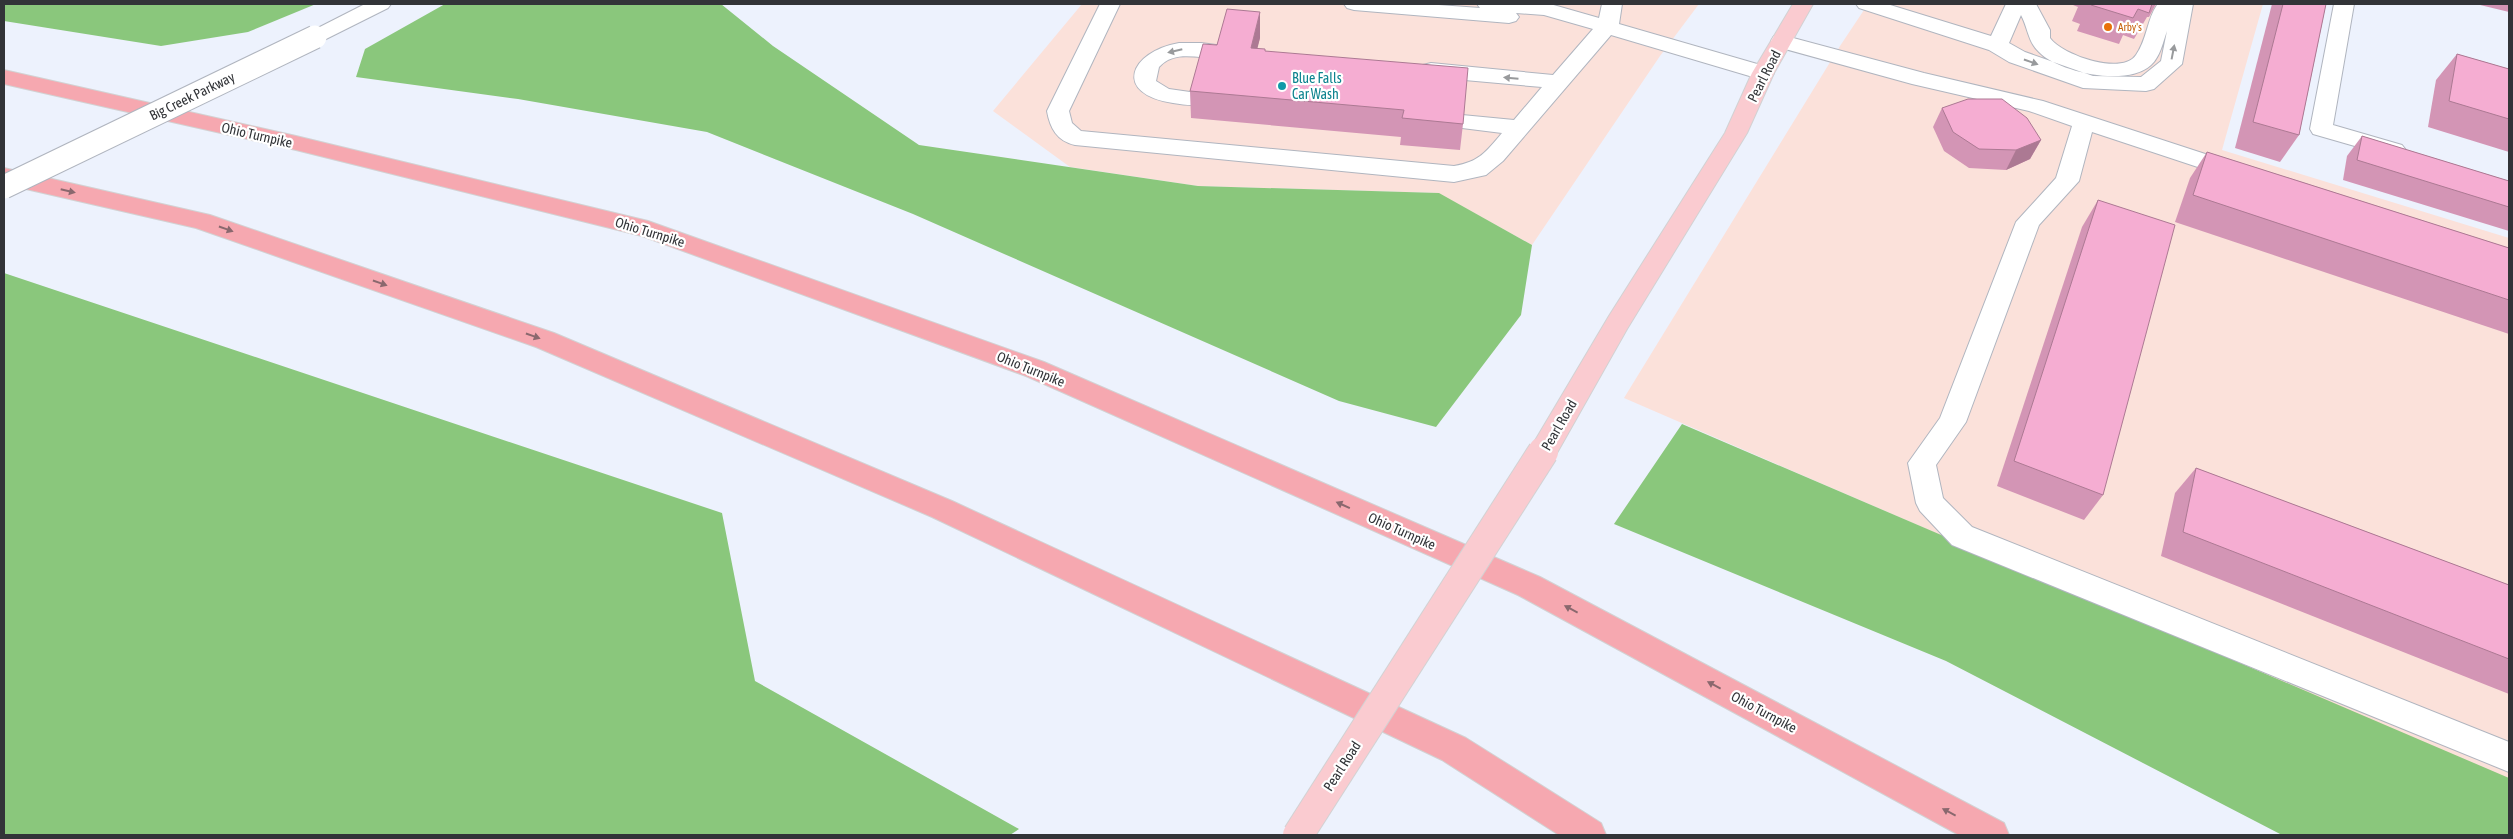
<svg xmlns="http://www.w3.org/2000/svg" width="2513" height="839" font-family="'Asap Condensed',sans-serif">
	<rect width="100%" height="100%" fill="#edf2fd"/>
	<g fill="#fbe1da">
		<path d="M 1082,4 L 1699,4 L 1660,56 L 1532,245 L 1438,193 L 1198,186 L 1070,167 L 993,111 Z"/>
		<path d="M 1868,4 L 2263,4 L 2222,150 L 2509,238 L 2509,781 L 1624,398 L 1840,46 Z"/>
	</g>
	<g fill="#8ac77c">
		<path d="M 4,4 L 316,4 L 248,32 L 161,46 L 4,21 Z"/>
		<path d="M 445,4 L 721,4 L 773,46 L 919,145 L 1198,186 L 1439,193 L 1532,245 L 1521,315 L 1436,427 L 1339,401 L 913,214 L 707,132 L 518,99 L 356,77 L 365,49 Z"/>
		<path d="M 4,273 L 722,513 L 755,681 L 1019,829 L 1010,835 L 4,835 Z"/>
		<path d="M 1682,424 L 2509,778 L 2509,835 L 2282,835 L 1946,661 L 1614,524 Z"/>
	</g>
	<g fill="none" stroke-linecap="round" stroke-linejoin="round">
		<g stroke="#b0b5bf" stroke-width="2">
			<g id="service">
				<path d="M 1100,4 L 1120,4 L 1069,111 L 1072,123 L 1081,131 L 1454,166 C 1479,162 1486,152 1502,133 L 1454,127 L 1451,122 L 1454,117 L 1462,115 L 1514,120 L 1542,87 L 1431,77 L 1423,75 L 1420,70 L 1423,65 L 1431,63 L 1553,75 L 1593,29 L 1544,15 L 1516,13 L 1519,17 L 1516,21 L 1509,23 L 1354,10 L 1347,8 L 1344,4 L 1425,4 L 1480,8 L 1477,4 L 1550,4 L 1599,18 L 1602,4 L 1622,4 L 1619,24 L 1771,68 L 1774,73 L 1771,78 L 1763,80 L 1611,35 L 1503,161 L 1486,175 L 1454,182 L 1075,145 C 1057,141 1050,128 1047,111 Z"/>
				<path d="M 1856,4 L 1887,4 L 1991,36 L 2006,4 L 2036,4 L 2050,30 L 2050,38 C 2062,55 2122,76 2136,55 C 2147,40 2147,19 2157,5 L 2193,4 L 2182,64 L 2154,89 L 2146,91 L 2083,88 L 2009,62 L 1989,50 L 1859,8 ZM 2021,15 C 2028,28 2028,42 2039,52 C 2059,73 2128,87 2151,65 C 2160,57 2163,42 2167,31 L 2161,61 L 2141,77 L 2093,76 L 2025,52 L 2009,43 Z"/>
				<path d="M 2334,4 L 2354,4 L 2333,125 L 2402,145 L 2406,150 L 2402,155 L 2394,157 L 2386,155 L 2313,134 L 2310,129 Z"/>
				<path d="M 1782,35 L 1924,73 L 2043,101 L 2245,167 L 2249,172 L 2245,177 L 2237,180 L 2092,132 L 2079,181 L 2039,225 L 1966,422 L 1936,465 L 1943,498 L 1972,527 L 2509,742 L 2509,772 L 1952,545 L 1920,511 L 1916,503 L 1908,463 L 1940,418 L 2016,222 L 2056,178 L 2072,126 L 2029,111 L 1912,84 L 1774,46 L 1771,41 L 1774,36 Z"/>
				<path d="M 1179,43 L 1201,43 L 1231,47 L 1234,52 L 1231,57 C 1207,63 1178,46 1159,67 L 1156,81 L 1169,89 L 1204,94 L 1207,99 L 1204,104 C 1194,106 1184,105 1173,103 C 1113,94 1129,52 1179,43 Z"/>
			</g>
		</g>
		<g stroke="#b0b5bf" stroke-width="2">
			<path id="tertiary" d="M 365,4 L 391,4 L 388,8 L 322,41 L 315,43 L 308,41 L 304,37 L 308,33 Z"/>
		</g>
		<g stroke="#d2d2d3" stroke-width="2">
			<path id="primary" d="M 1793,4 L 1813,4 L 1774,73 L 1747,133 L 1627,329 L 1553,460 L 1543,463 L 1533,460 L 1529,452 L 1533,444 L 1609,316 L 1725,133 L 1752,73 Z"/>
		</g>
		<g stroke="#d2d2d3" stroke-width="2">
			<g id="motorway">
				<path d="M 4,70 L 296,136 L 648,221 L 1044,362 L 1540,577 L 2004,823 L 2009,835 L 1959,835 L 1518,595 L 1026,376 L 642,236 L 296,150 L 4,84 Z"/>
				<path d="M 4,168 L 210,215 L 554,333 L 952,501 L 1466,738 L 1601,823 L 1606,835 L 1559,835 L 1442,760 L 932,517 L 536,347 L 196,228 L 4,184 Z"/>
			</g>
		</g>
		<use href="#service" fill="#fff" fill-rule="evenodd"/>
		<use href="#tertiary" fill="#fff" fill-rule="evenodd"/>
		<use href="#primary" fill="#facbd0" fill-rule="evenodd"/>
		<use href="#motorway" fill="#f6a8b0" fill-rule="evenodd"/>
		<g stroke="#b0b5bf" stroke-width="25" stroke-linecap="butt">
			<path id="tertiary-bridge" d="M 4,187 L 315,37"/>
		</g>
		<g stroke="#d2d2d3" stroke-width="32" stroke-linecap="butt">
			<path id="primary-bridge" d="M 1298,835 L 1543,452"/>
		</g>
		<use href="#tertiary-bridge" stroke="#fff" stroke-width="23"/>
		<use href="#primary-bridge" stroke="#facbd0" stroke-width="30"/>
	</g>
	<g fill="#d395b5">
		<path d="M 2074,4 L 2156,4 L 2149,17 L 2147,17 L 2134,39 L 2123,35 L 2119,44 L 2077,31 L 2080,24 L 2072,21 L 2078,7 L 2073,5 Z"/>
		<path d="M 2272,4 L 2326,4 L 2299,135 L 2280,162 L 2235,148 Z"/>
		<path d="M 2476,4 L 2509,4 L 2509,12 Z"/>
		<path d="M 1260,38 L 1257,48 L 1463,124 L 1460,150 L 1400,145 L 1401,137 L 1191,118 L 1190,91 L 1217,45 Z"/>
		<path d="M 2457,54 L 2509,69 L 2509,152 L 2428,127 L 2436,80 Z"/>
		<path d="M 1942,108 L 2041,140 L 2030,159 L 2006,170 L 1969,168 L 1944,151 L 1933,127 Z"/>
		<path d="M 2362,136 L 2509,181 L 2509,231 L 2343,180 L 2347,156 Z"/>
		<path d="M 2207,152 L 2509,248 L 2509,334 L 2175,222 L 2190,178 Z"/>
		<path d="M 2098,200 L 2103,495 L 2084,520 L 1997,486 L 2082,227 Z"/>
		<path d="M 2196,468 L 2509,585 L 2509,694 L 2161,556 L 2175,493 Z"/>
	</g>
	<g fill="#ac7993">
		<path d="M 1260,12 L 1260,38 L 1251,74 L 1251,48 Z"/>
		<path d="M 2041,140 L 2030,159 L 2006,170 L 2016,150 Z"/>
	</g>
	<g fill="#f5add2" stroke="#ac7993">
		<path d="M 2091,4 L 2152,4 L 2149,13 L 2138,9 L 2133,18 L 2091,5 Z"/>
		<path d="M 2283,4 L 2326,4 L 2299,135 L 2253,122 Z"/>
		<path d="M 1227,9 L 1260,12 L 1251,48 L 1265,49 L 1265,51 L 1468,68 L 1463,124 L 1402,118 L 1404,110 L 1190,91 L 1203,44 L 1217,45 Z"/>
		<path d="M 2457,54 L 2509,69 L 2509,119 L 2449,101 Z"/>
		<path d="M 1968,99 L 2002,99 L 2027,118 L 2041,140 L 2016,150 L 1979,149 L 1953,132 L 1942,108 Z"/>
		<path d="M 2362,136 L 2509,181 L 2509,207 L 2357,160 Z"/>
		<path d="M 2207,152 L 2509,248 L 2509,300 L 2193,195 Z"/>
		<path d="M 2098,200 L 2175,225 L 2103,495 L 2014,461 Z"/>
		<path d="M 2196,468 L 2509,585 L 2509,659 L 2183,532 Z"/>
	</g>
	<defs><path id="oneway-solid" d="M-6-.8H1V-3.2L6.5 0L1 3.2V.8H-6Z" transform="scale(1.25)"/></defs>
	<g fill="#989a9c">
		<use href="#oneway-solid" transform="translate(1175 51) rotate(167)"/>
		<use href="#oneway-solid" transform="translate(2173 52) rotate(-79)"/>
		<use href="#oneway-solid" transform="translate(2031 62) rotate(19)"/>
		<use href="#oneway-solid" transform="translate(1511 78) rotate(-175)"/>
	</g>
	<g fill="#8a686e">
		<use href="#oneway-solid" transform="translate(68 191) rotate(13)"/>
		<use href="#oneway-solid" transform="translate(226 229) rotate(19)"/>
		<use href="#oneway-solid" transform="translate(380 283) rotate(19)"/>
		<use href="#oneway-solid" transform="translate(533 336) rotate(19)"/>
		<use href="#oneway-solid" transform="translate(1343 505) rotate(-156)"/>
		<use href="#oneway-solid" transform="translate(1571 609) rotate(-152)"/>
		<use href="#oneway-solid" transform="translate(1714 685) rotate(-152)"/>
		<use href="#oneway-solid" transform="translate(1949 812) rotate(-152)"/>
	</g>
	<circle fill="#e8710a" stroke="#fff" stroke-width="2" cx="2108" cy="27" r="5"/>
	<circle fill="#0f9aa8" stroke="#fff" stroke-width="2" cx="1282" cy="86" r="5"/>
	<g text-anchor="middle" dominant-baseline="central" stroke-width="4.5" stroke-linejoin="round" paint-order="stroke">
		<g font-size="11" fill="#c56008" stroke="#fff" text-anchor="start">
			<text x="2118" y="27">Arby's</text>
		</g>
		<g font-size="14" fill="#323438" stroke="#fff">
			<text transform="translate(1764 76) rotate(-63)">Pearl Road</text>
			<text transform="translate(192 96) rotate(-26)">Big Creek Parkway</text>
			<text transform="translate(257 135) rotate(13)">Ohio Turnpike</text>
			<text transform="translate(650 232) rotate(17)">Ohio Turnpike</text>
			<text transform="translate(1031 369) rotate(22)">Ohio Turnpike</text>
			<text transform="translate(1559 425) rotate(-60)">Pearl Road</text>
			<text transform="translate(1402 531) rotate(24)">Ohio Turnpike</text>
			<text transform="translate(1764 712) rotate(28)">Ohio Turnpike</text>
			<text transform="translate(1342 766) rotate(-57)">Pearl Road</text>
		</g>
		<g font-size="14" fill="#0d838f" stroke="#fff" text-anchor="start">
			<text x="1292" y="78">Blue Falls<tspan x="1292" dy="16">Car Wash</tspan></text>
		</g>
	</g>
	<rect width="2513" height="839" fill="none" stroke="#323438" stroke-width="10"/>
</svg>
